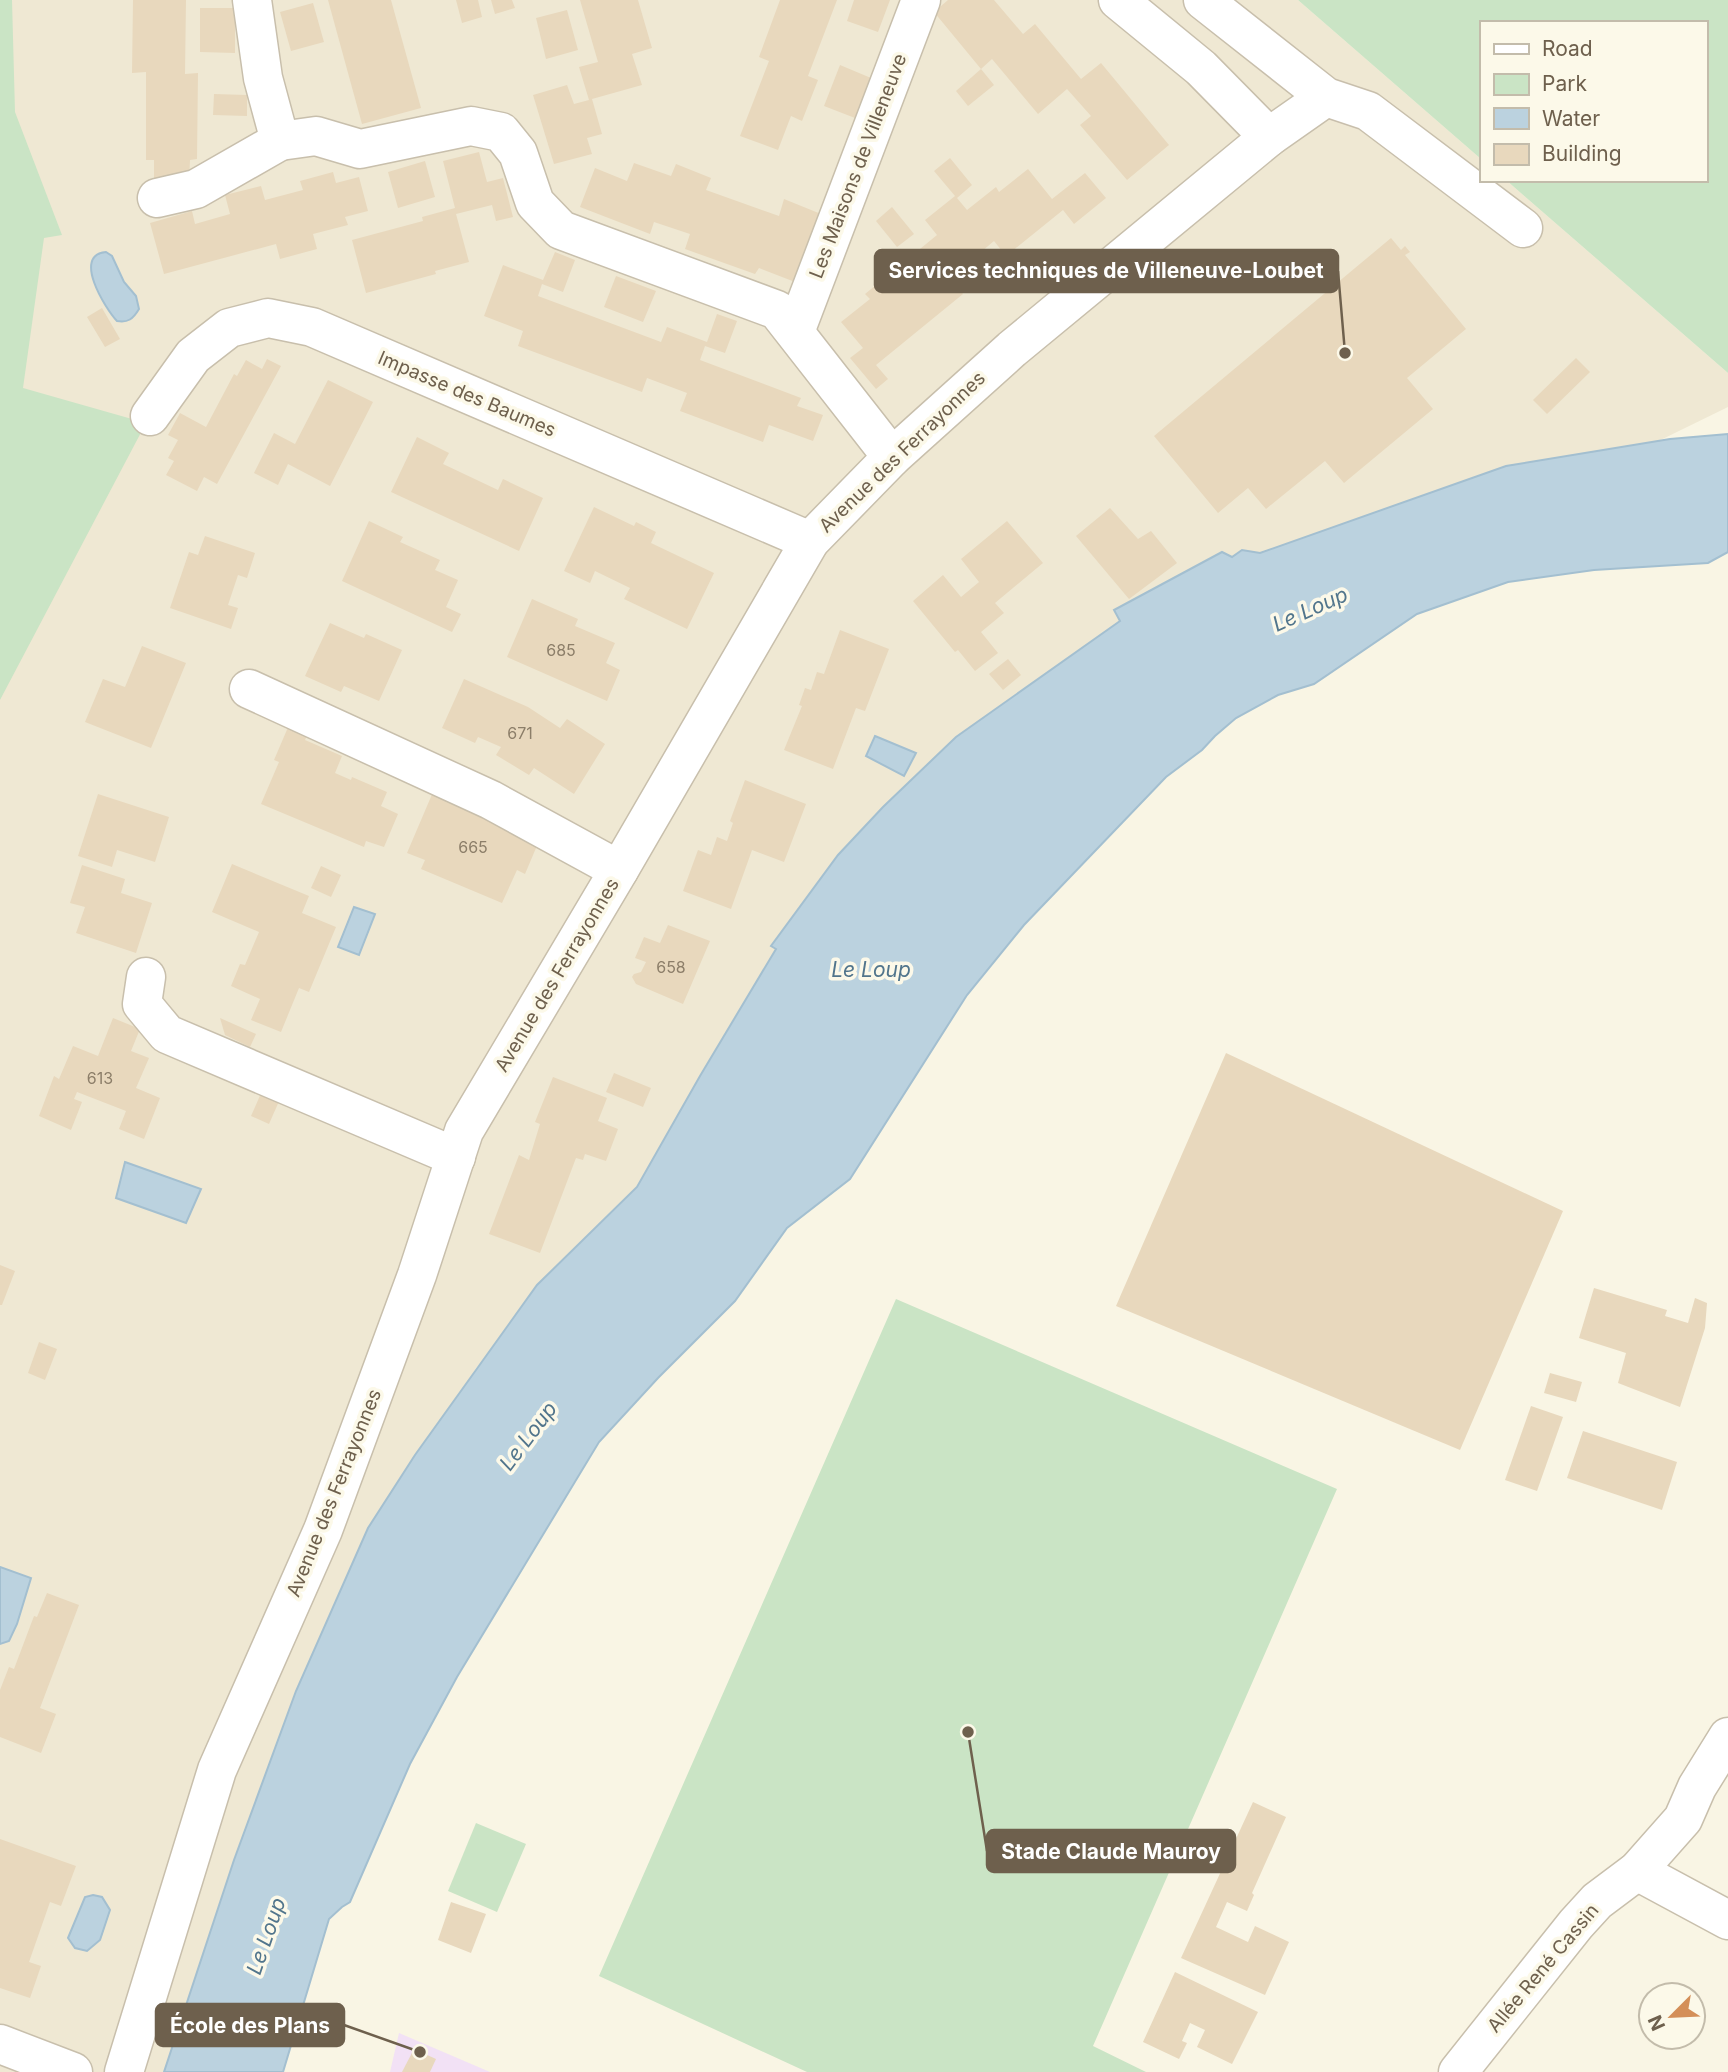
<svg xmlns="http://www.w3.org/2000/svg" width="1728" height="2072" font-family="Inter,sans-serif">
	<rect width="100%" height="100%" fill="#f9f5e4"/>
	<path fill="#efe8d3" d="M 0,0 L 1298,0 L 1481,159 L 1481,180 L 1506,180 L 1728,373 L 1728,407 L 1160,685 L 476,1368 L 303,1691 L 197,2072 L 0,2072 Z"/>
	<path fill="#f2e1f5" d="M 399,2033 L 490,2072 L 390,2072 Z"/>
	<g fill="#cae4c5">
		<path d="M 0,0 L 12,0 L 15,112 L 62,235 L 44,238 L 23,388 L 146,423 L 0,700 Z"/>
		<path d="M 1298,0 L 1728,0 L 1728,373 L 1506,180 L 1705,180 L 1705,23 L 1481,23 L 1481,159 Z"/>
		<path d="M 896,1299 L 1337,1489 L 1093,2046 L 1146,2072 L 807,2072 L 599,1976 Z"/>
		<path d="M 476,1823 L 526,1844 L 497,1912 L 448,1891 Z"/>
	</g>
	<g fill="#bbd2df" stroke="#a3bfd0" stroke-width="2">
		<path d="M 106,252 L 112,256 L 124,282 L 136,296 L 139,309 C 133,319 128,323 117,321 C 105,308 72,255 106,252 Z"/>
		<path d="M 1728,434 L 1728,552 L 1708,563 L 1594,570 L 1508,582 L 1417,614 L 1314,684 L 1278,695 L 1236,718 L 1215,736 L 1202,750 L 1166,777 L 1024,925 L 967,995 L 850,1179 L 787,1228 L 735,1301 L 658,1378 L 599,1442 L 457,1677 L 410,1764 L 350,1902 L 342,1907 L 329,1919 L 283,2072 L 164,2072 L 234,1860 L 296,1691 L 368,1528 L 415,1455 L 537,1285 L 637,1187 L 700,1076 L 776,949 L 771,946 L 838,855 L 883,807 L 956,737 L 1120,621 L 1114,610 L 1222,552 L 1232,557 L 1242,550 L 1260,553 L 1506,466 L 1670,439 Z"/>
		<path d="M 875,736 L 916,753 L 904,776 L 866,756 Z"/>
		<path d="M 354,907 L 375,914 L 359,955 L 338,947 Z"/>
		<path d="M 125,1162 L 201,1189 L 186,1223 L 116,1198 Z"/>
		<path d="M 0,1567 L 31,1578 L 17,1624 L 9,1641 L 0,1644 Z"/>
		<path d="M 93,1895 L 102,1897 L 110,1910 L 100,1940 L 87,1951 L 75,1948 L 68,1938 L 85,1897 Z"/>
	</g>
	<g fill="#e8d8bd">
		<path d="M 133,0 L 186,0 L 185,74 L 198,73 L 197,159 L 190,160 L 189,181 L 154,181 L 154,160 L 146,160 L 146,72 L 132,73 Z"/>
		<path d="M 328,0 L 391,0 L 421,108 L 362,124 Z"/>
		<path d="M 456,0 L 478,0 L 482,17 L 462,23 Z"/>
		<path d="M 491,0 L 512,0 L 515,8 L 495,14 Z"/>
		<path d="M 580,0 L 638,0 L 652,48 L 632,54 L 642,85 L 592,99 L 602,134 L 587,138 L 592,154 L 554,164 L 533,95 L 567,85 L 574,104 L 589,100 L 579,67 L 598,62 Z"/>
		<path d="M 780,0 L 837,0 L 808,76 L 818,80 L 802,121 L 791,116 L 778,150 L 740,136 L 769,61 L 759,57 Z"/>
		<path d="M 854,0 L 890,0 L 878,32 L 847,21 Z"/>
		<path d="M 948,0 L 994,0 L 1023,34 L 1035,24 L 1081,79 L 1101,63 L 1169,145 L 1127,180 L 1080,125 L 1091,116 L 1067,89 L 1038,114 L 992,59 L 981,69 L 934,12 Z"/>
		<path d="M 313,3 L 324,42 L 291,51 L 280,12 Z"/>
		<path d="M 200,8 L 235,8 L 235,53 L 200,52 Z"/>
		<path d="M 567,10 L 578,50 L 546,59 L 536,18 Z"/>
		<path d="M 840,65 L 871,78 L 855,118 L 824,106 Z"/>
		<path d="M 981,69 L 994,85 L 968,106 L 956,91 Z"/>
		<path d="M 214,94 L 247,95 L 247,116 L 213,115 Z"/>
		<path d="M 479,152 L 487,182 L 503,178 L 513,217 L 496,221 L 492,205 L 456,214 L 469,262 L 435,271 L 436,274 L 366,293 L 352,240 L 423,221 L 422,217 L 455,208 L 443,161 Z"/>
		<path d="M 950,158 L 972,185 L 957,198 L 967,210 L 996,187 L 999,192 L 1028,169 L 1052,199 L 1085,173 L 1106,198 L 1074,224 L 1063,210 L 1006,256 L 994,241 L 950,278 L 963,294 L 876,365 L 888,379 L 876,389 L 850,358 L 863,348 L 841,322 L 870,299 L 865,294 L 937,235 L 925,220 L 955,196 L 934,171 Z"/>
		<path d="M 425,161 L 435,197 L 398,208 L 388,172 Z"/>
		<path d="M 634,163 L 671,176 L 676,164 L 711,178 L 706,190 L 779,216 L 784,199 L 821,214 L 795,282 L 759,268 L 755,274 L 685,249 L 690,234 L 654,222 L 650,234 L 580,207 L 595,168 L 627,181 Z"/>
		<path d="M 333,172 L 336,183 L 359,177 L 368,211 L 345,217 L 348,225 L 313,234 L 317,249 L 280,259 L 276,244 L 164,274 L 150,223 L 192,211 L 195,224 L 230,214 L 225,195 L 261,186 L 265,200 L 303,190 L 300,181 Z"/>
		<path d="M 892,207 L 914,234 L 897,247 L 876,221 Z"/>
		<path d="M 1391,238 L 1401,250 L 1405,246 L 1410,252 L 1405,255 L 1466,329 L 1407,378 L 1433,409 L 1344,483 L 1325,461 L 1266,509 L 1248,488 L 1218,513 L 1154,436 Z"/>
		<path d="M 555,252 L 575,260 L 563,292 L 542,284 L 538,296 L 661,342 L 667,327 L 707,342 L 717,314 L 737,321 L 725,353 L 705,346 L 700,360 L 801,398 L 797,406 L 823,415 L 813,441 L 769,425 L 763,442 L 680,411 L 687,393 L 647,378 L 642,392 L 518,346 L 523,331 L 484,316 L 503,265 L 543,280 Z"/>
		<path d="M 616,276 L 656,291 L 643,322 L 604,307 Z"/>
		<path d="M 102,308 L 120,339 L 105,347 L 87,317 Z"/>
		<path d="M 1576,358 L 1590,372 L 1547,414 L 1533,400 Z"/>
		<path d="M 267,359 L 281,366 L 217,484 L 204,477 L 197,491 L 166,475 L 174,461 L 168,458 L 178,440 L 168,435 L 180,413 L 206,427 L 234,374 L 237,376 L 246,360 L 262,369 Z"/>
		<path d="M 328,380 L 373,402 L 330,486 L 288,464 L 278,485 L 254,473 L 274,433 L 295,444 Z"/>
		<path d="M 417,437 L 449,453 L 443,464 L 498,490 L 503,479 L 543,498 L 519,551 L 391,492 Z"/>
		<path d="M 594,507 L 634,526 L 636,522 L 656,532 L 651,543 L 714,573 L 687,629 L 624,599 L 630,588 L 595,571 L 590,583 L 564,571 Z"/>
		<path d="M 1110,508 L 1138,539 L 1151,531 L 1177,563 L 1129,599 L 1076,536 Z"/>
		<path d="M 369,521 L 403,537 L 400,542 L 440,560 L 435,570 L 458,580 L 446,607 L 461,614 L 452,632 L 342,581 Z"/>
		<path d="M 1007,521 L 1043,563 L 995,603 L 1004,613 L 981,632 L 998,653 L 975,671 L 958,650 L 955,652 L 913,601 L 943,575 L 961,597 L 979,582 L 961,559 Z"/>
		<path d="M 205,536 L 255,553 L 247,578 L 238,575 L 228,605 L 238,608 L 231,629 L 170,608 L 189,552 L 198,555 Z"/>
		<path d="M 532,599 L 578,619 L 575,626 L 615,643 L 606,663 L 620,670 L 607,701 L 507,657 Z"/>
		<path d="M 330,623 L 364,638 L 366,634 L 402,650 L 379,701 L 344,686 L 341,692 L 305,676 Z"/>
		<path d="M 840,630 L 889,649 L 865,711 L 856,708 L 833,769 L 784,750 L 802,706 L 799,705 L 805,688 L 811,690 L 817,672 L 824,674 Z"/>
		<path d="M 142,646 L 186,663 L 151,748 L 85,722 L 103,679 L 125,687 Z"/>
		<path d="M 1008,659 L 1021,675 L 1003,690 L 989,674 Z"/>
		<path d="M 464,679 L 528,707 L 560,728 L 567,719 L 605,744 L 574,794 L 534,768 L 529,775 L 496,755 L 501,747 L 478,737 L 475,743 L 442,728 Z"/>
		<path d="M 289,725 L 308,733 L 305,740 L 342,756 L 335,773 L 351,780 L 352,777 L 387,792 L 381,806 L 398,814 L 384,847 L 366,841 L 364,847 L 261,804 L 279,762 L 274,760 Z"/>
		<path d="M 745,780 L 806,804 L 784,862 L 752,850 L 731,909 L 683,891 L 698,850 L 711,855 L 717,837 L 727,841 L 733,823 L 730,821 Z"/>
		<path d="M 433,792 L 539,841 L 525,874 L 517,870 L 502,903 L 421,869 L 425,860 L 407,853 Z"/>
		<path d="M 98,794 L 169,817 L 155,862 L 117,850 L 112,867 L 78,856 Z"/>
		<path d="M 232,864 L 309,896 L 302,913 L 336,927 L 309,992 L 299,988 L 281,1032 L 251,1020 L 260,999 L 231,986 L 240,964 L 245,965 L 259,932 L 212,912 Z"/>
		<path d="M 82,865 L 125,879 L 121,893 L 152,903 L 136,953 L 76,933 L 85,907 L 70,903 Z"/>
		<path d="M 321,866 L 341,875 L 331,897 L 311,888 Z"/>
		<path d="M 668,925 L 710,941 L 683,1004 L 636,984 L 632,977 L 634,974 L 641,972 L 646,962 L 635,958 L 644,937 L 660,943 Z"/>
		<path d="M 113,1018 L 140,1029 L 131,1051 L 149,1058 L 136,1088 L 160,1098 L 144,1139 L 119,1129 L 126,1111 L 77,1092 L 74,1099 L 82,1102 L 71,1130 L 39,1116 L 54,1076 L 59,1079 L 73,1046 L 98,1056 Z"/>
		<path d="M 220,1018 L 256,1034 L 250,1047 L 225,1035 Z"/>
		<path d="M 1226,1053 L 1563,1211 L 1460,1450 L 1116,1306 Z"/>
		<path d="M 614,1073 L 651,1088 L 643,1107 L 606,1092 Z"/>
		<path d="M 553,1077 L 607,1098 L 598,1121 L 618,1129 L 606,1161 L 585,1154 L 583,1160 L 576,1158 L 540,1253 L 489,1234 L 519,1155 L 529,1160 L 540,1124 L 535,1122 Z"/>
		<path d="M 262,1091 L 280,1099 L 269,1124 L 251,1116 Z"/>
		<path d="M 0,1265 L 15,1271 L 2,1305 L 0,1305 Z"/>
		<path d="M 1594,1288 L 1667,1310 L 1665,1316 L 1688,1323 L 1695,1298 L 1707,1303 L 1705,1328 L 1680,1407 L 1618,1383 L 1626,1353 L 1579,1338 Z"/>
		<path d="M 39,1342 L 57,1349 L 45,1380 L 28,1373 Z"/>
		<path d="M 1550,1373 L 1582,1382 L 1576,1402 L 1544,1393 Z"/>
		<path d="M 1531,1406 L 1563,1417 L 1537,1491 L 1505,1480 Z"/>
		<path d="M 1583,1431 L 1677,1462 L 1662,1510 L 1567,1478 Z"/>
		<path d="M 47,1593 L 79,1605 L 40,1708 L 56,1714 L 41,1753 L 0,1737 L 0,1690 L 9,1667 L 14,1669 L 34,1616 L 37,1617 Z"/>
		<path d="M 1253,1802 L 1286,1817 L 1252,1893 L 1254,1895 L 1247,1911 L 1227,1902 L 1216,1927 L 1248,1942 L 1255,1926 L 1289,1942 L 1265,1995 L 1181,1958 Z"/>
		<path d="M 0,1839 L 76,1866 L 61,1906 L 50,1902 L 29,1962 L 41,1966 L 30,1998 L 0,1988 Z"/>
		<path d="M 451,1902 L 486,1914 L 471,1953 L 438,1940 Z"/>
		<path d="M 1175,1972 L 1258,2012 L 1232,2064 L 1197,2047 L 1205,2030 L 1190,2023 L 1182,2041 L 1187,2043 L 1179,2059 L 1143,2042 Z"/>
		<path d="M 414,2049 L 436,2059 L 430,2072 L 402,2072 Z"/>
	</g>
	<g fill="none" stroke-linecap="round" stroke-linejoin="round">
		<g stroke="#c8bfac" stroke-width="41">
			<g id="minor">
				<path d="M 252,0 L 263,78 L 280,141 L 316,136 L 360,149 L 471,126 L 501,132 L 518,153 L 535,203 L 561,230 L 777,310 L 892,457"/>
				<path d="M 1118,0 L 1201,68 L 1269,137"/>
				<path d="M 1203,0 L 1326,97 L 1368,111 L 1523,228"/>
				<path d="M 157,198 L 196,189 L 280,141"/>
				<path d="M 795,332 L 921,0"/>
				<path d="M 150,416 L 193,356 L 229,328 L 268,318 L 312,327 L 810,541"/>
				<path d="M 249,689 L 491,800 L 619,870"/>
				<path d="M 146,977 L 142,1004 L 167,1034 L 456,1157"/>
				<path d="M 1637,1871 L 1728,1920"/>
				<path d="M 0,2044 L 73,2072"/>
				<path d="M 124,2072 L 217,1770 L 323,1530 L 417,1275 L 464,1131 L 619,870 L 810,541 L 892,457 L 1012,349 L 1269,137 L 1326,97"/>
				<path d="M 1458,2072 L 1576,1924 L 1597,1901 L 1637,1871 L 1683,1819 L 1697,1787 L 1728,1737"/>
			</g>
		</g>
		<use href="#minor" stroke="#fff" stroke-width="38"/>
	</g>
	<g text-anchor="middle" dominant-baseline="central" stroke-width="7" stroke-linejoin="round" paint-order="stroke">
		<g font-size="16" fill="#8c7e69">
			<text x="561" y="650">685</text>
			<text x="520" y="733">671</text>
			<text x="473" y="847">665</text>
			<text x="671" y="967">658</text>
			<text x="100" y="1078">613</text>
		</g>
		<g font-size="19" fill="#6e604d" stroke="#fcf9e9">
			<text transform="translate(858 166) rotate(-69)">Les Maisons de Villeneuve</text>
			<text transform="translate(467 394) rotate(23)">Impasse des Baumes</text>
			<text transform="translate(902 452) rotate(-44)">Avenue des Ferrayonnes</text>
			<text transform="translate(557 975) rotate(-59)">Avenue des Ferrayonnes</text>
			<text transform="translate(334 1493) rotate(-68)">Avenue des Ferrayonnes</text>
			<text transform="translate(1543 1968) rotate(-50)">Allée René Cassin</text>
		</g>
		<g font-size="21" font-style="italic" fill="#51758c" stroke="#fcf9e9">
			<text transform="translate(1310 609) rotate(-24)">Le Loup</text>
			<text x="871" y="969">Le Loup</text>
			<text transform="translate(528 1436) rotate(-53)">Le Loup</text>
			<text transform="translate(266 1936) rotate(-71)">Le Loup</text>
		</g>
	</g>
	<path fill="none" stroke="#6e604d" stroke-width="2.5" d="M1345 353L1338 271M968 1732L987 1851M420 2052L344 2025"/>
	<g fill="#6e604d" stroke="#fcf9e9" stroke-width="2.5">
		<circle cx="1345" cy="353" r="7"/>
		<circle cx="968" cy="1732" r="7"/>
		<circle cx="420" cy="2052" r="7"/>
	</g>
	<g fill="#6e604d" stroke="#6e604d" stroke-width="2.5">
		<rect x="875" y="250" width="463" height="42" rx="7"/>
		<rect x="987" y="1830" width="248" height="42" rx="7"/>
		<rect x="156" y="2004" width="188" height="42" rx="7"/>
	</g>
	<g font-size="21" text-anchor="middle" font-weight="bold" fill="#fff">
		<text x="1106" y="278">Services techniques de Villeneuve-Loubet</text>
		<text x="1111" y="1859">Stade Claude Mauroy</text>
		<text x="250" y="2033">École des Plans</text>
	</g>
	<rect x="1480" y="21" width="228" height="161" fill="#fcf9e9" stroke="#c3bcab" stroke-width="2"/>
	<rect x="1494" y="44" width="35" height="10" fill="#ffffff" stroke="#c3bcab" stroke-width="2"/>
	<text x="1542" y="56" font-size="21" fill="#6e604d">Road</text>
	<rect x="1494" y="74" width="35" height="21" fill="#cae4c5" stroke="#c3bcab" stroke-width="2"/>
	<text x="1542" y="91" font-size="21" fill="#6e604d">Park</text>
	<rect x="1494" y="108" width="35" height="21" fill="#bbd2df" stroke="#c3bcab" stroke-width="2"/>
	<text x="1542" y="126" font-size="21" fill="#6e604d">Water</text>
	<rect x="1494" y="144" width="35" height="21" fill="#e8d8bd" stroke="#c3bcab" stroke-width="2"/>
	<text x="1542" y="161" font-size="21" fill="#6e604d">Building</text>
	<g transform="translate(1672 2016) rotate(246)"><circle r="33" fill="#fcf9e9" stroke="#c3bcab" stroke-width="2"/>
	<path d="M0-5L12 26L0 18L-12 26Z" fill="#d48f58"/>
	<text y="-10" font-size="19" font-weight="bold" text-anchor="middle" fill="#6e604d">N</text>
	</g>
</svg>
